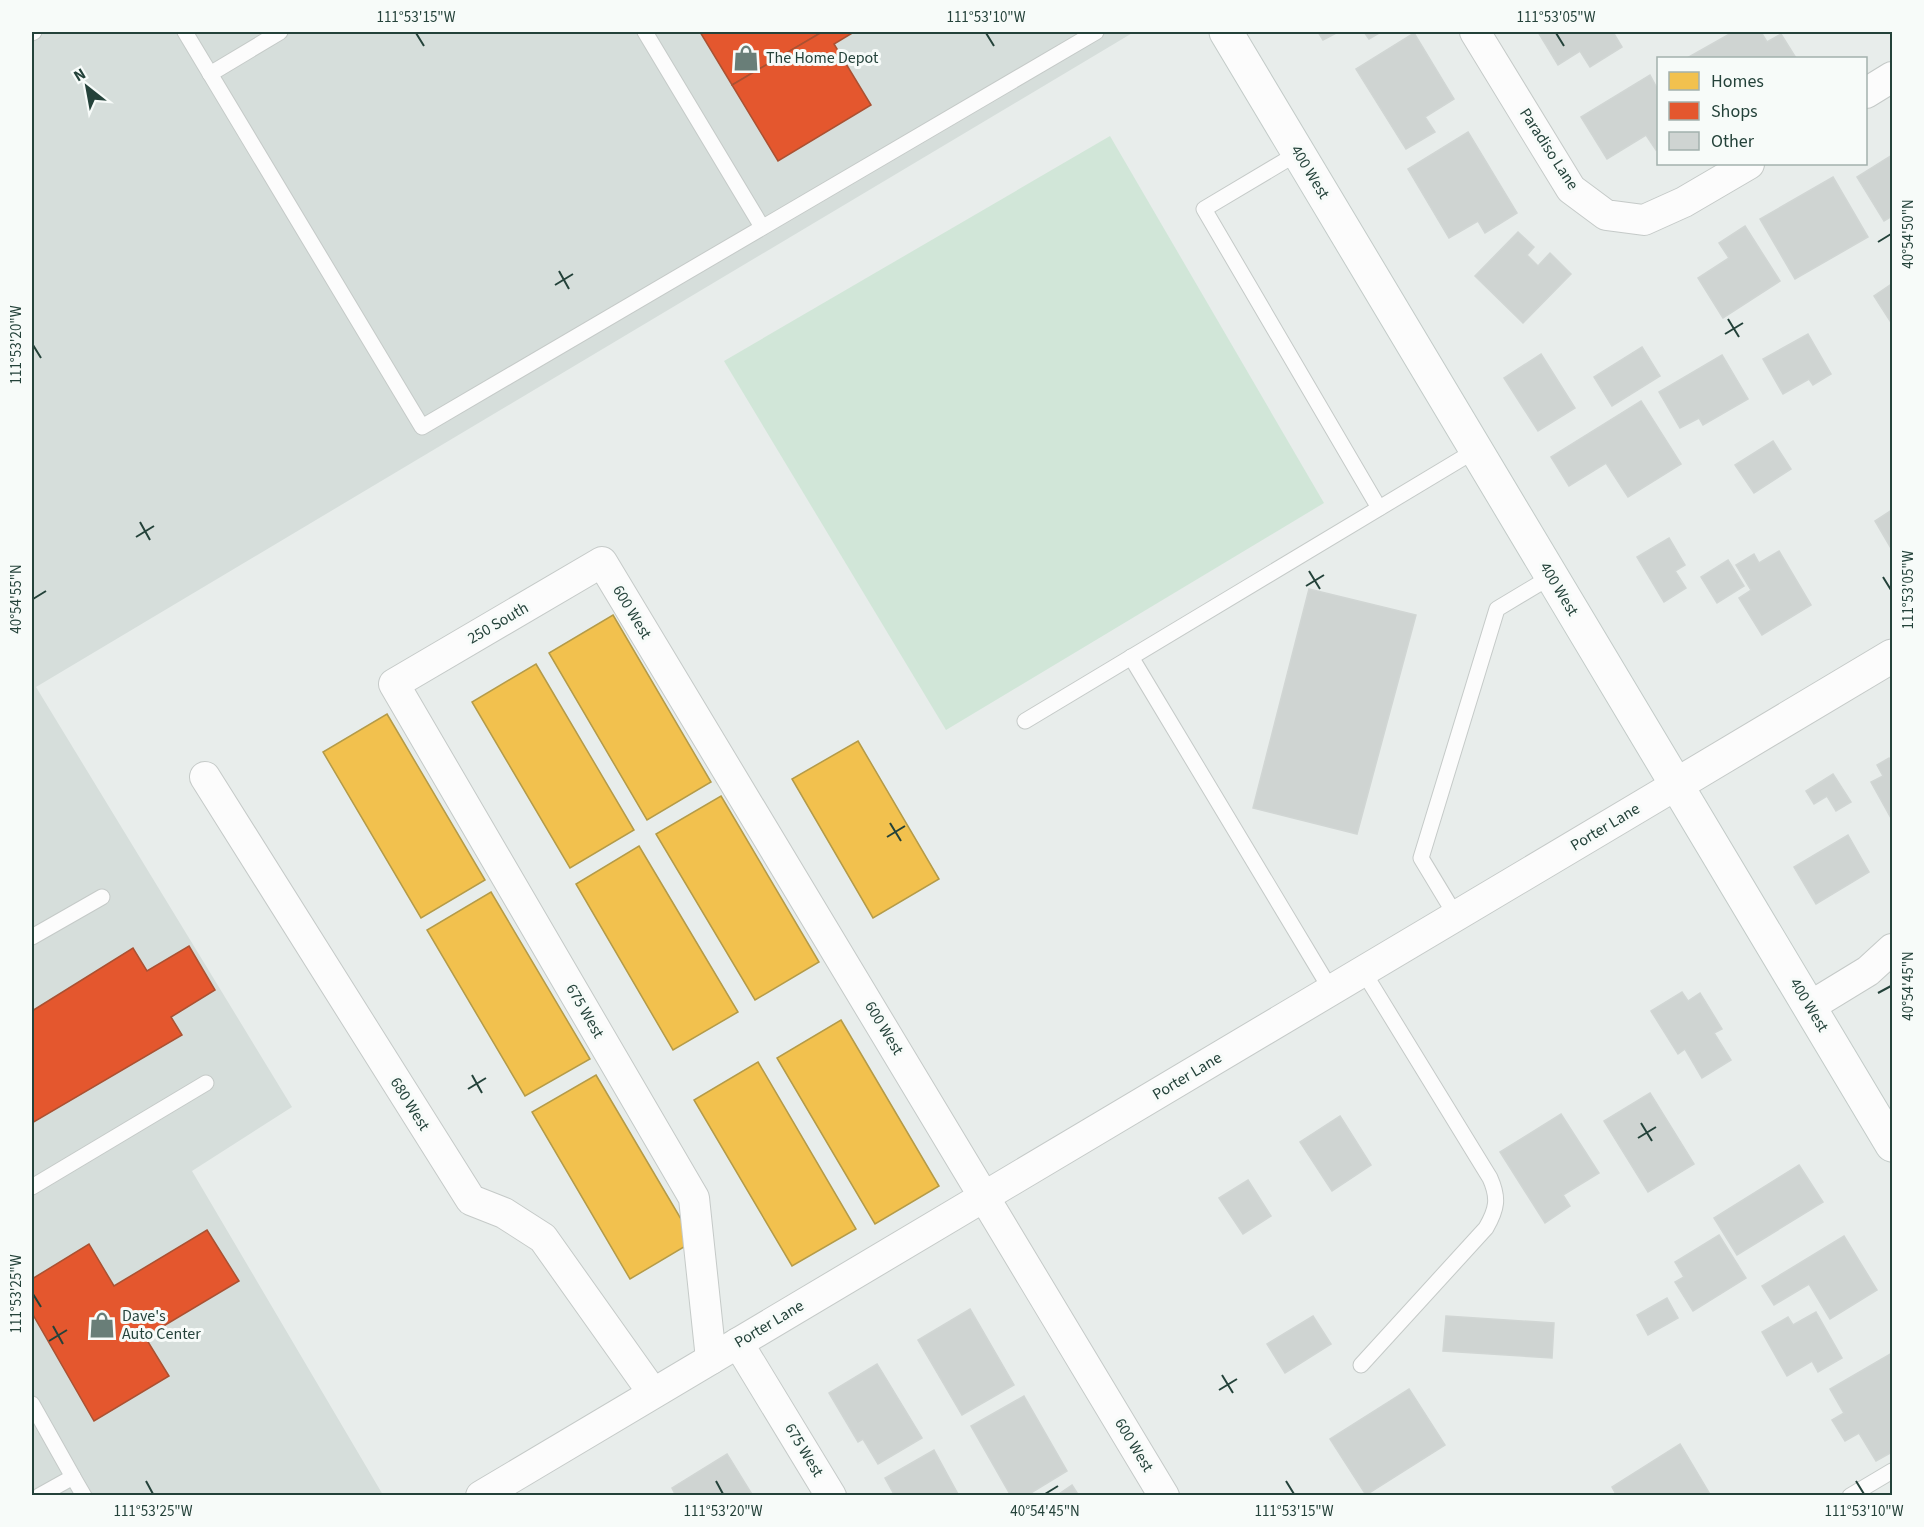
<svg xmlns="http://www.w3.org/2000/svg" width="1924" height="1527" font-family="'Source Sans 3',sans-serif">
	<rect width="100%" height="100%" fill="#e8edeb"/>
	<path fill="#d6dedb" d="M 32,32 L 1134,32 L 36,687 L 292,1107 L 192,1171 L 383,1495 L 32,1495 Z"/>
	<path fill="#d1e6d8" d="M 1110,136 L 1324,503 L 946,730 L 724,361 Z"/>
	<g fill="#f2c14e" stroke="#b49b48" stroke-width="1.5">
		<path d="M 613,615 L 711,782 L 647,820 L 549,653 Z"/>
		<path d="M 536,664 L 634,830 L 570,868 L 472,702 Z"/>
		<path d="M 387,714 L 485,880 L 421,918 L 323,752 Z"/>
		<path d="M 858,741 L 939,879 L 873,918 L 792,779 Z"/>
		<path d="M 721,796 L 819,962 L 755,1000 L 656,834 Z"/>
		<path d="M 639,846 L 738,1012 L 673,1050 L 576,884 Z"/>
		<path d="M 491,892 L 590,1059 L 525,1096 L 427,930 Z"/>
		<path d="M 841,1020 L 939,1186 L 875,1224 L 777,1058 Z"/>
		<path d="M 758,1062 L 856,1229 L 792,1266 L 694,1100 Z"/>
		<path d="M 596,1075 L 694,1241 L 630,1279 L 532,1112 Z"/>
	</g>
	<g fill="#e4572e" stroke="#aa5132" stroke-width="1.5">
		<path d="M 700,32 L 822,32 L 732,85 Z"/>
		<path d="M 822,32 L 854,32 L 834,44 L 871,105 L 778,161 L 732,85 Z"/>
		<path d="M 189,946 L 215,990 L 171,1017 L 182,1035 L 32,1123 L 32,1011 L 133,948 L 147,971 Z"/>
		<path d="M 207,1230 L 239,1281 L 145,1337 L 169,1376 L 94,1421 L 32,1313 L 32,1279 L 89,1244 L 114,1286 Z"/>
	</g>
	<g fill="#cfd4d2" stroke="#d1d6d4" stroke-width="1.5">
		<path d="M 1318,32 L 1338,32 L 1323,40 Z"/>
		<path d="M 1364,32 L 1381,32 L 1369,39 Z"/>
		<path d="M 1538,32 L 1613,32 L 1622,47 L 1590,67 L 1580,51 L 1558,65 Z"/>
		<path d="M 1733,32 L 1761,32 L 1767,42 L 1781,34 L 1796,58 L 1687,58 Z"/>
		<path d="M 1414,33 L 1454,99 L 1425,117 L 1435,132 L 1406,149 L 1356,69 Z"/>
		<path d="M 1650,75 L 1658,90 L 1658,148 L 1656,150 L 1646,135 L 1607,159 L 1581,117 Z"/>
		<path d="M 1468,132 L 1517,213 L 1485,233 L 1478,221 L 1449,238 L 1408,169 Z"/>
		<path d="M 1892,155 L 1892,216 L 1884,221 L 1857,177 Z"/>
		<path d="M 1833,177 L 1868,237 L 1795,279 L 1760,219 Z"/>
		<path d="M 1745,226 L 1780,281 L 1723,318 L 1698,278 L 1729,258 L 1719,243 Z"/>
		<path d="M 1518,232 L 1534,247 L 1527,255 L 1538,266 L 1550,253 L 1571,274 L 1523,323 L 1475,276 Z"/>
		<path d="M 1890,285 L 1892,289 L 1892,324 L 1874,296 Z"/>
		<path d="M 1808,334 L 1831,374 L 1813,385 L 1809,379 L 1783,394 L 1763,359 Z"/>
		<path d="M 1642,347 L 1660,376 L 1612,406 L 1594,377 Z"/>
		<path d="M 1541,354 L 1575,408 L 1538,431 L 1504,378 Z"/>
		<path d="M 1722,355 L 1748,399 L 1703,425 L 1699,418 L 1680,428 L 1659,392 Z"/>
		<path d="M 1641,401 L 1681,464 L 1628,497 L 1606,463 L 1569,486 L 1551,457 Z"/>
		<path d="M 1773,441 L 1791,469 L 1754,493 L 1735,465 Z"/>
		<path d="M 1892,510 L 1892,550 L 1875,521 Z"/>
		<path d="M 1669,538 L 1685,565 L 1675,571 L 1686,588 L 1664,602 L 1637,557 Z"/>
		<path d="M 1779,551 L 1811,605 L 1762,635 L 1739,598 L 1751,590 L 1736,565 L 1754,554 L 1759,563 Z"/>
		<path d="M 1728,560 L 1744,586 L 1717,603 L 1701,577 Z"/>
		<path d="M 1309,589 L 1416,615 L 1357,834 L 1253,808 Z"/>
		<path d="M 1889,758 L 1892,765 L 1892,820 L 1871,782 L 1883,776 L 1877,765 Z"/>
		<path d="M 1833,774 L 1851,802 L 1836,811 L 1827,796 L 1814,804 L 1806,791 Z"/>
		<path d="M 1848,835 L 1869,872 L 1816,904 L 1794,867 Z"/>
		<path d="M 1682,992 L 1688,1001 L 1700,993 L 1722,1029 L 1714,1033 L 1731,1060 L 1702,1078 L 1685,1049 L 1678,1054 L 1651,1011 Z"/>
		<path d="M 1650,1093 L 1694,1164 L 1648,1192 L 1604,1121 Z"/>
		<path d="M 1561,1114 L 1599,1173 L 1563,1195 L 1570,1206 L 1545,1223 L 1500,1152 Z"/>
		<path d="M 1340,1116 L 1371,1165 L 1332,1191 L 1300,1142 Z"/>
		<path d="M 1799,1165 L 1823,1202 L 1737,1255 L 1714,1218 Z"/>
		<path d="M 1248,1180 L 1271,1216 L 1243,1234 L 1219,1198 Z"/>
		<path d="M 1719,1235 L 1746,1278 L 1693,1311 L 1675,1282 L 1684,1277 L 1675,1262 Z"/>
		<path d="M 1844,1236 L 1877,1290 L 1830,1319 L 1809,1284 L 1774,1305 L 1762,1286 Z"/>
		<path d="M 1667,1298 L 1678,1318 L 1648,1335 L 1637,1315 Z"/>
		<path d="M 970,1309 L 1014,1385 L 962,1415 L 918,1340 Z"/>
		<path d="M 1816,1312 L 1842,1358 L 1818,1372 L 1812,1361 L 1787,1376 L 1762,1332 L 1788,1317 L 1793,1325 Z"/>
		<path d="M 1313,1316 L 1331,1344 L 1285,1373 L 1267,1344 Z"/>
		<path d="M 1446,1316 L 1554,1323 L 1552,1358 L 1443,1351 Z"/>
		<path d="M 1892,1353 L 1892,1452 L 1876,1461 L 1859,1433 L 1845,1441 L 1832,1420 L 1844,1413 L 1830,1389 Z"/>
		<path d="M 877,1364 L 922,1438 L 878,1464 L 863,1439 L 858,1442 L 829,1393 Z"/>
		<path d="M 1409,1389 L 1445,1445 L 1366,1495 L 1330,1439 Z"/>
		<path d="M 1024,1396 L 1067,1471 L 1026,1496 L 1011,1496 L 971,1426 Z"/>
		<path d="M 1680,1444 L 1711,1496 L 1617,1496 L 1612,1487 Z"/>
		<path d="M 934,1450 L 959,1496 L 895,1496 L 885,1478 Z"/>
		<path d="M 727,1454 L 753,1496 L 676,1496 L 672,1488 Z"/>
		<path d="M 1072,1485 L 1079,1496 L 1056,1496 Z"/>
	</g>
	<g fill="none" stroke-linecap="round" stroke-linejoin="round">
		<g stroke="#c5cac8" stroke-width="17">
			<g id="service">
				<path d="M 185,32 L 422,427 L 1096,32"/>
				<path d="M 645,32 L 762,227"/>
				<path d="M 32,33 L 34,32"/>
				<path d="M 210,74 L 280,32"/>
				<path d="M 1298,153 L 1204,209 L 1379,508"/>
				<path d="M 1131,657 L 1331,990"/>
				<path d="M 1025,721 L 1476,450"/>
				<path d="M 1456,916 L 1421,858 L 1497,609 L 1552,576"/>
				<path d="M 32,937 L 102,897"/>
				<path d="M 32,1187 L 206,1083"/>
				<path d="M 1361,1365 L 1486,1228 C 1497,1209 1499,1198 1490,1178 L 1363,971"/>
				<path d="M 32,1404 L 73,1477"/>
				<path d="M 39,1496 L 73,1477 L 84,1496"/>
				<path d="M 1850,1496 L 1892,1471"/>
			</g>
		</g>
		<g stroke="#c5cac8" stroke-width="32">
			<g id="minor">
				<path d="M 1475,32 L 1571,189 L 1606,215 L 1644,220 L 1684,202 L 1749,164"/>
				<path d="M 1866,93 L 1892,77"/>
				<path d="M 205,777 L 471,1200 L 504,1213 L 543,1238 L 653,1393"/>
				<path d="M 1809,1007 L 1868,971 L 1892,949"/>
				<path d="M 738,1343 L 831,1496"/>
				<path d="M 711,1359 L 694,1198 L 394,684 L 602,562 L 1164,1496"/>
				<path d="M 481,1496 L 1676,785"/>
			</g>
		</g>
		<g stroke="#c5cac8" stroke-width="35">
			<path id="tertiary" d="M 1676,785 L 1892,656"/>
		</g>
		<g stroke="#c3cbc8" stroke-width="35">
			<path id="secondary" d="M 1226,32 L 1892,1145"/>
		</g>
		<use href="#service" stroke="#fcfcfc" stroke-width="15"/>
		<use href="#minor" stroke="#fcfcfc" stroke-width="30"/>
		<use href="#tertiary" stroke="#fcfcfc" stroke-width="33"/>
		<use href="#secondary" stroke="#fcfcfc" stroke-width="33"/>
	</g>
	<path fill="none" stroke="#24423a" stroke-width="2" d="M 416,33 L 424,46M 986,33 L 994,46M 1556,33 L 1564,46M 1878,242 L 1891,234M 559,271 L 569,289M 555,285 L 573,274M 1728,319 L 1739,337M 1725,334 L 1743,323M 33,345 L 41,358M 140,522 L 150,540M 136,537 L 154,526M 1309,571 L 1320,589M 1883,577 L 1891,590M 1306,586 L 1324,575M 33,599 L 46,591M 890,823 L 901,841M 887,837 L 905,826M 1878,993 L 1891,986M 472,1075 L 482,1093M 468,1089 L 486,1078M 1641,1123 L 1652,1141M 1638,1138 L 1656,1127M 33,1294 L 41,1307M 53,1326 L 63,1344M 49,1341 L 67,1330M 1222,1375 L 1233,1393M 1219,1390 L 1237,1379M 146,1481 L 153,1494M 716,1481 L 723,1494M 1286,1481 L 1294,1494M 1856,1481 L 1864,1494M 1045,1494 L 1058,1486"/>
	<defs>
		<g id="shop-bare" transform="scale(2.07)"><path d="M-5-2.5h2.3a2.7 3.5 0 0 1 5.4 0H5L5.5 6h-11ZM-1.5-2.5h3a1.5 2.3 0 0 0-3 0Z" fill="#697e78" stroke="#f7fbf9" stroke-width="2.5" paint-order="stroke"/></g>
	</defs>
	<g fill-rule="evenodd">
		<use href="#shop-bare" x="746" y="58"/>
		<use href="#shop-bare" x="102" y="1325"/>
	</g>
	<g text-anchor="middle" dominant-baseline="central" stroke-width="6" stroke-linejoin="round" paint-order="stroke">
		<g font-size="16" fill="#24423a" stroke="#f7fbf9" text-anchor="start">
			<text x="766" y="58">The Home Depot</text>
			<text x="122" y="1316">Dave's<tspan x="122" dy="18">Auto Center</tspan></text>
		</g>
		<g font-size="16" fill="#24423a" stroke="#f7fbf9">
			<text transform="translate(1549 149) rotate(57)">Paradiso Lane</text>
			<text transform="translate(1310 172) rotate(59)">400 West</text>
			<text transform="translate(1559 589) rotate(59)">400 West</text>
			<text transform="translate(632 612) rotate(59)">600 West</text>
			<text transform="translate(498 623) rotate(-30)">250 South</text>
			<text transform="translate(1605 827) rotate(-31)">Porter Lane</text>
			<text transform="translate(1809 1005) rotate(59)">400 West</text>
			<text transform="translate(585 1011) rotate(60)">675 West</text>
			<text transform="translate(884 1028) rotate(59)">600 West</text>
			<text transform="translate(1187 1076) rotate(-31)">Porter Lane</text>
			<text transform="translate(410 1104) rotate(58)">680 West</text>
			<text transform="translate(769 1324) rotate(-31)">Porter Lane</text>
			<text transform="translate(1134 1445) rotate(59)">600 West</text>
			<text transform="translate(804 1450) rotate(59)">675 West</text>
		</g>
	</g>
	<rect width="1924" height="1527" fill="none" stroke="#f7fbf9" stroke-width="66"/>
	<rect x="1657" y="57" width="210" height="108" fill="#f7fbf9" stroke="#a3b1ad" stroke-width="1.5"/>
	<rect x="1669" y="72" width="30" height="18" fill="#f2c14e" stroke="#a3b1ad" stroke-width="1.5"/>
	<text x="1711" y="87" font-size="18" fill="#24423a">Homes</text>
	<rect x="1669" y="102" width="30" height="18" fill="#e4572e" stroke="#a3b1ad" stroke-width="1.5"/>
	<text x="1711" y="117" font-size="18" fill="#24423a">Shops</text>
	<rect x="1669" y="132" width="30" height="18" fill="#cfd4d2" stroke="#a3b1ad" stroke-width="1.5"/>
	<text x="1711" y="147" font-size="18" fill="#24423a">Other</text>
	<g transform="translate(87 87) rotate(329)" stroke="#f7fbf9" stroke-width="4.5" paint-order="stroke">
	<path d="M0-4.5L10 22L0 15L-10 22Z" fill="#24423a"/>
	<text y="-9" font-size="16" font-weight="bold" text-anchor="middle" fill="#24423a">N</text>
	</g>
	<rect x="33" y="33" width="1858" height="1461" fill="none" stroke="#24423a" stroke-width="2"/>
	<g font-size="15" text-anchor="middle" fill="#24423a">
		<text x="416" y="22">111°53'15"W</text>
		<text x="986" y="22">111°53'10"W</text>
		<text x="1556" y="22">111°53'05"W</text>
		<text transform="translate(1908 234) rotate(-90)" y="5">40°54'50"N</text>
		<text transform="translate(16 345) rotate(-90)" y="5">111°53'20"W</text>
		<text transform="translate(1908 590) rotate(-90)" y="5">111°53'05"W</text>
		<text transform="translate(16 599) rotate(-90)" y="5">40°54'55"N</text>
		<text transform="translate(1908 986) rotate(-90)" y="5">40°54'45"N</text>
		<text transform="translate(16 1294) rotate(-90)" y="5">111°53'25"W</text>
		<text x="153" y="1516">111°53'25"W</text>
		<text x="723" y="1516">111°53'20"W</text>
		<text x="1045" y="1516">40°54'45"N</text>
		<text x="1294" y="1516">111°53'15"W</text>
		<text x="1864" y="1516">111°53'10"W</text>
	</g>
</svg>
